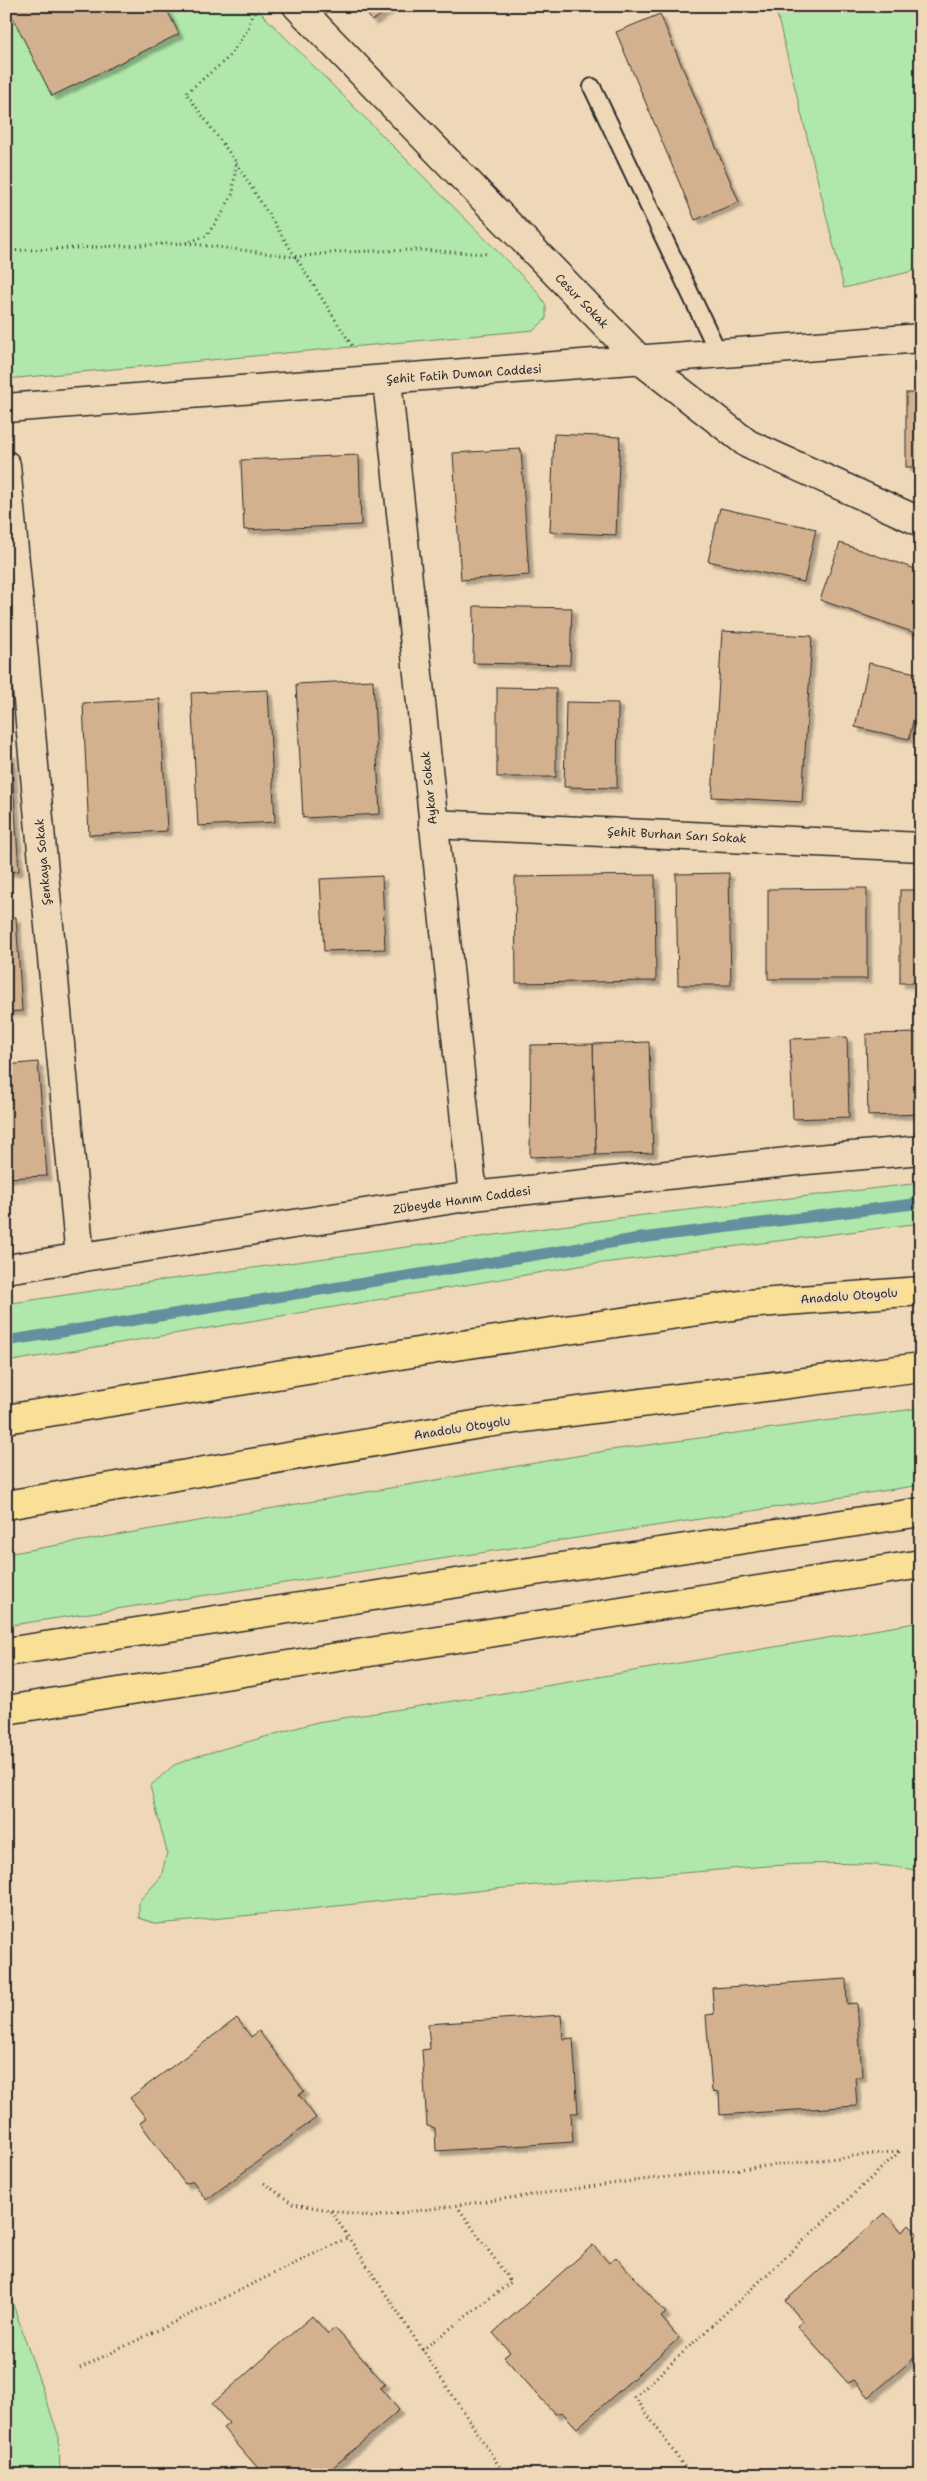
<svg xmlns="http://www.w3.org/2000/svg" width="927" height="2481" font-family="'Shantell Sans',sans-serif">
	<defs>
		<filter id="shadow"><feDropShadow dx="4.5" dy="4.5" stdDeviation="1" flood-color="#0004"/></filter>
	</defs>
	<rect width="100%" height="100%" fill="#efd8b7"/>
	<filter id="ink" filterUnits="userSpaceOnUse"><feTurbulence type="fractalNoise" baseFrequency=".02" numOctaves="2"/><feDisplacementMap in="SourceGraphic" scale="10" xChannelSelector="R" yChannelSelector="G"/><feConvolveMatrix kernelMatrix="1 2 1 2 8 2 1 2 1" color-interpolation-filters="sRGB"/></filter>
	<g filter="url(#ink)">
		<g fill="#b0e7aa" stroke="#6e896a">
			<path d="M 6,6 L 254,6 L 537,291 L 546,305 L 546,319 L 534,330 L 6,379 Z"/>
			<path d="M 775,6 L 921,6 L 921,269 L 844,288 Z"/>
			<path d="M 921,1183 L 921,1223 L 579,1266 L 6,1362 L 6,1304 L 157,1281 L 627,1217 Z"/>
			<path d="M 921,1408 L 921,1485 L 6,1626 L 6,1554 L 611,1450 Z"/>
			<path d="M 921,1622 L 921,1871 C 843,1856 761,1867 682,1873 C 507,1884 332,1909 157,1924 L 139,1918 L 139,1901 L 161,1877 L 167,1852 L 150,1786 L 174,1765 L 198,1756 L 317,1722 L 498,1694 Z"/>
			<path d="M 6,2284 L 59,2437 L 60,2475 L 6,2475 Z"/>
		</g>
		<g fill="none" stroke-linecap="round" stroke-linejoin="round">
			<path stroke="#63909e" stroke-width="11" d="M 6,1341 L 641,1238 L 921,1203"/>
		</g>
		<g fill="#d4b18e" stroke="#2b2b2b" filter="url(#shadow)">
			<path d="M 7,6 L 165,6 L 179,34 L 52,96 Z"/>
			<path d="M 362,6 L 394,6 L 372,21 Z"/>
			<path d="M 660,14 L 739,202 L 695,220 L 616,32 Z"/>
			<rect x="906" y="393" width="15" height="74"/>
			<path d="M 554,434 L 620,437 L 616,535 L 550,532 Z"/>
			<path d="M 521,449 L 529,575 L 461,580 L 453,453 Z"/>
			<path d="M 359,455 L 361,525 L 244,530 L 241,460 Z"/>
			<path d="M 720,508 L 816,529 L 804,582 L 708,561 Z"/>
			<path d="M 840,543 L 921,571 L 921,635 L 820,600 Z"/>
			<path d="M 474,606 L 572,608 L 570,665 L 473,663 Z"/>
			<path d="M 722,631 L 812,636 L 802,802 L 712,797 Z"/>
			<path d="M 869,663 L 921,674 L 921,685 L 909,739 L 855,727 Z"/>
			<path d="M 373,680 L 380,814 L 303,818 L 296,684 Z"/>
			<path d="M 497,687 L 556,688 L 556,777 L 497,777 Z"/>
			<path d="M 268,690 L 275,822 L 198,826 L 191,693 Z"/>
			<path d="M 160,699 L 167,831 L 89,835 L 83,703 Z"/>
			<path d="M 566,702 L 618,703 L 617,788 L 564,787 Z"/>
			<path d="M 6,753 L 11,753 L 19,871 L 6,872 Z"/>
			<path d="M 729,873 L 731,985 L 678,985 L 676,874 Z"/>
			<path d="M 655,875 L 656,981 L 516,983 L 515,877 Z"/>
			<path d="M 382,876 L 385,949 L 324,951 L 320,879 Z"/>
			<path d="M 867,888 L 867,979 L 768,979 L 768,889 Z"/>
			<rect x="900" y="890" width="21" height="93"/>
			<path d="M 16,917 L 22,1011 L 6,1012 L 6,918 Z"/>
			<path d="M 921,1033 L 921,1114 L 868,1116 L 866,1034 Z"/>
			<path d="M 847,1037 L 849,1117 L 793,1119 L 790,1039 Z"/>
			<path d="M 649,1042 L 653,1153 L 596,1155 L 593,1044 Z"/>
			<path d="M 593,1044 L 596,1155 L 530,1157 L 531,1045 Z"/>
			<path d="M 38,1062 L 47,1176 L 6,1178 L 6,1065 Z"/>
			<path d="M 846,1979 L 847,2004 L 857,2003 L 862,2077 L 855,2077 L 857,2106 L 720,2115 L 719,2092 L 712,2091 L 706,2015 L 714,2014 L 712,1988 Z"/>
			<path d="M 561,2015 L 563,2039 L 573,2038 L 578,2113 L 571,2113 L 573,2142 L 436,2151 L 435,2128 L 427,2126 L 422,2050 L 430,2049 L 428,2024 Z"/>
			<path d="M 237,2018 L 251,2037 L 259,2031 L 304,2091 L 299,2095 L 316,2118 L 206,2200 L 193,2181 L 185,2184 L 140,2123 L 146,2118 L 130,2098 Z"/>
			<path d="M 885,2213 L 902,2232 L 909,2225 L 921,2238 L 921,2352 L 869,2397 L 854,2380 L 848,2383 L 797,2326 L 803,2321 L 785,2301 Z"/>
			<path d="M 593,2245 L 609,2263 L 616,2257 L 666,2313 L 661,2317 L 679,2338 L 577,2428 L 562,2412 L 555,2414 L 504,2357 L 510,2352 L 493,2333 Z"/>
			<path d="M 312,2316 L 328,2334 L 335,2328 L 385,2384 L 380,2388 L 399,2410 L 324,2475 L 264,2475 L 223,2428 L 229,2423 L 212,2404 Z"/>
		</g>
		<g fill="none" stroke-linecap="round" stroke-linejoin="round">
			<g stroke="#2b2b2b" stroke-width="20">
				<path id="lane" d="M 592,87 L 719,354"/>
			</g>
			<g stroke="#2b2b2b" stroke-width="31">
				<g id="street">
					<path d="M 297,6 L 640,360 L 748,444 L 921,522"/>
					<path d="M 387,380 L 473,1196"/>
					<path d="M 6,465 L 80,1258"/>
					<path d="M 433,824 L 921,847"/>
				</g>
			</g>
			<g stroke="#2b2b2b" stroke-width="31">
				<g id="secondary">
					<path d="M 6,408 L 921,338"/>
					<path d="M 6,1269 L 473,1196 L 806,1160 L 921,1150"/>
				</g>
			</g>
			<g stroke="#2b2b2b" stroke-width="31">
				<g id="primary">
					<path d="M 6,1652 L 921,1512"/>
					<path d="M 6,1710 L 921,1564"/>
				</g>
			</g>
			<g stroke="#2b2b2b" stroke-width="31">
				<g id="highway">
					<path d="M 6,1419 L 455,1346 L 747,1304 L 921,1291"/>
					<path d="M 6,1505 L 486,1423 L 921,1367"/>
				</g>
			</g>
			<g stroke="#2b2b2b" stroke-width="3" stroke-dasharray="1 4" stroke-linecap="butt">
				<path d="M 236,163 L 352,346"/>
				<path d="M 186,243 L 296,257 L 339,252 L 419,250 L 489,254"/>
				<path d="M 6,251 L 186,243 L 206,236 L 222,214 L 233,193 L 236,162 L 186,93 L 228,58 L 248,29 L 254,6"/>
				<path d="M 264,2183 L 293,2204 L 372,2217 L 632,2181 L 900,2151"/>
				<path d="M 331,2211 L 505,2475"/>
				<path d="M 422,2350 L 511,2282 L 457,2206"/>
				<path d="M 80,2368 L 347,2238"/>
				<path d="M 690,2475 L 635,2397 L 900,2151"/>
			</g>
			<use href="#lane" stroke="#efd8b7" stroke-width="16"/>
			<use href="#street" stroke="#efd8b7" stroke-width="28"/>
			<use href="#secondary" stroke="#efd8b7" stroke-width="28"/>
			<use href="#primary" stroke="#fadf96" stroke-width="28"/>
			<use href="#highway" stroke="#fadf96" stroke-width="28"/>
		</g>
	</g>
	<g text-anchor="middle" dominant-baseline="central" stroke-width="5" stroke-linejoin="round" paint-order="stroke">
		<g font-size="12" fill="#2b2b2b" stroke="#efd8b7">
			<text transform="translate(582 301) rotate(46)">Cesur Sokak</text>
			<text transform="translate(464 374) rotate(-4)">Şehit Fatih Duman Caddesi</text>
			<text transform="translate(429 788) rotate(-96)">Aykar Sokak</text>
			<text transform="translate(677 835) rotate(3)">Şehit Burhan Sarı Sokak</text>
			<text transform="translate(43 862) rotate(-95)">Şenkaya Sokak</text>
			<text transform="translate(462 1200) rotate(-8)">Zübeyde Hanım Caddesi</text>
			<text transform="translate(849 1296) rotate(-4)">Anadolu Otoyolu</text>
			<text transform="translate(462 1428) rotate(-9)">Anadolu Otoyolu</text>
		</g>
	</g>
	<rect width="927" height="2481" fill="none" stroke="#efd8b7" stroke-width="25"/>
	<rect x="12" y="12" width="902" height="2456" fill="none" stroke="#2b2b2b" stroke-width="2" filter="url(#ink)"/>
</svg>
